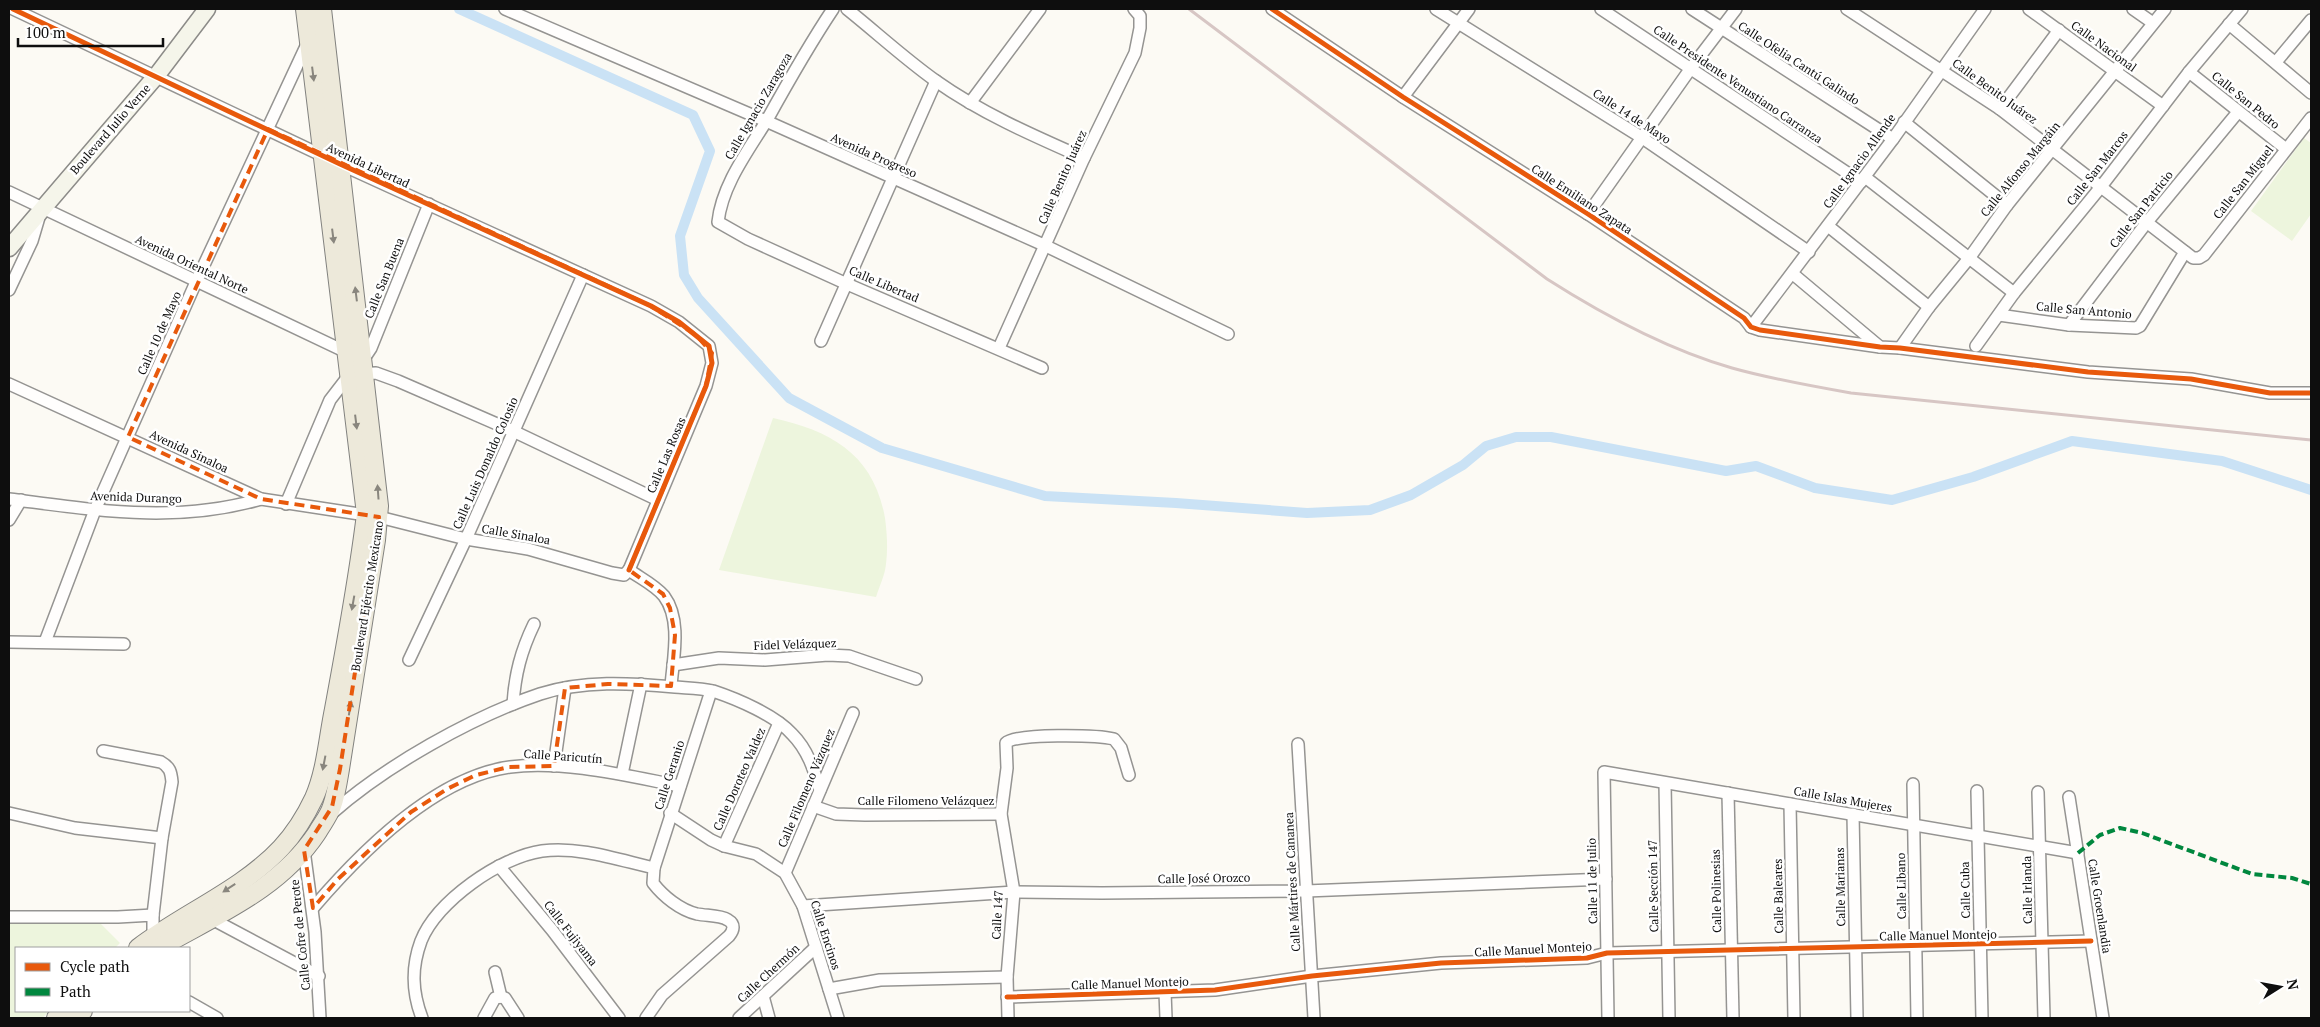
<svg xmlns="http://www.w3.org/2000/svg" width="2320" height="1027" font-family="'PT Serif',serif">
	<rect width="100%" height="100%" fill="#fcfaf4"/>
	<g fill="#edf5dd">
		<path d="M 2304,138 L 2311,143 L 2311,214 L 2292,241 L 2251,211 Z"/>
		<path d="M 773,418 C 832,431 874,455 885,518 C 887,533 888,549 886,564 C 885,575 879,587 876,597 L 719,570 Z"/>
		<path d="M 100,923 L 120,943 L 115,948 L 16,948 L 16,1011 L 50,1011 L 42,1018 L 9,1018 L 9,924 Z"/>
	</g>
	<g fill="none" stroke-linecap="round" stroke-linejoin="round">
		<path stroke="#cae2f5" stroke-width="10" d="M 459,9 L 693,115 L 710,151 L 680,236 L 684,275 L 698,298 L 789,398 L 882,448 L 1045,496 L 1176,503 L 1307,513 L 1370,510 L 1411,495 L 1463,465 L 1486,446 L 1516,437 L 1551,437 L 1726,471 L 1756,466 L 1815,488 L 1892,500 L 1973,477 L 2072,441 L 2222,461 L 2311,490"/>
		<g stroke="#959492" stroke-width="14">
			<g id="street">
				<path d="M 13,9 L 340,164 L 651,306 L 679,322 L 709,346 L 712,363 L 706,386 L 629,570"/>
				<path d="M 505,9 L 766,121 L 1046,246 L 1228,334"/>
				<path d="M 833,9 C 809,45 788,82 767,120 C 748,151 722,185 718,222 L 748,239 L 847,284 L 1042,368"/>
				<path d="M 847,9 C 877,33 905,59 936,81 C 981,113 1034,136 1084,158"/>
				<path d="M 1272,9 L 1403,97 L 1588,214 L 1744,318 L 1751,327 L 1760,330 L 1880,347 L 1900,348 L 2088,372 L 2191,379 L 2270,393 L 2311,393"/>
				<path d="M 1436,9 L 1641,137 L 1809,252"/>
				<path d="M 1601,9 L 1861,182"/>
				<path d="M 1692,9 L 1893,139"/>
				<path d="M 1847,9 L 2000,109 L 2193,258 L 2199,258 L 2204,255 L 2311,118"/>
				<path d="M 2029,9 L 2163,106"/>
				<path d="M 2133,9 L 2153,23"/>
				<path d="M 2229,24 L 2311,93"/>
				<path d="M 2276,62 L 2311,20"/>
				<path d="M 2189,72 L 2286,149"/>
				<path d="M 1403,97 L 1469,9"/>
				<path d="M 970,103 L 1040,9"/>
				<path d="M 2000,109 L 2059,30"/>
				<path d="M 1904,122 L 2007,205"/>
				<path d="M 1865,177 L 2014,293"/>
				<path d="M 9,192 L 363,360 L 371,348 L 429,204"/>
				<path d="M 1588,214 L 1691,68 L 1736,9"/>
				<path d="M 1828,226 L 1929,307"/>
				<path d="M 1793,274 L 1880,347"/>
				<path d="M 9,290 L 32,241 L 40,214"/>
				<path d="M 1999,315 L 2069,325 L 2136,328 L 2140,326 L 2185,252"/>
				<path d="M 2069,325 L 2147,222 L 2238,112"/>
				<path d="M 1751,327 L 1893,139 L 1985,9"/>
				<path d="M 821,341 L 936,81"/>
				<path d="M 1976,346 L 2014,293 L 2100,188 L 2189,72 L 2242,9"/>
				<path d="M 999,348 L 1084,158 L 1135,53 L 1140,28 L 1140,16 L 1134,9"/>
				<path d="M 1900,348 L 1929,307 L 1970,257 L 2007,205 L 2165,9"/>
				<path d="M 9,384 L 261,499 L 379,517 L 466,539 L 528,549 L 612,573 L 624,575 L 629,570"/>
				<path d="M 9,499 C 96,510 174,524 261,499"/>
				<path d="M 286,504 L 330,400 L 350,374 L 376,373 L 398,381 L 513,431 L 658,500"/>
				<path d="M 9,520 L 21,500"/>
				<path d="M 629,570 C 640,578 655,585 664,596 C 682,620 673,659 671,686"/>
				<path d="M 9,642 L 124,644"/>
				<path d="M 45,642 L 95,510 L 196,282 L 308,42"/>
				<path d="M 409,660 L 466,539 L 583,275"/>
				<path d="M 673,665 L 719,658 L 765,660 L 828,655 L 849,656 L 916,679"/>
				<path d="M 513,704 C 515,674 521,651 534,624"/>
				<path d="M 1298,744 L 1314,1018"/>
				<path d="M 103,751 L 161,762 C 170,767 171,772 172,782 L 162,838 L 153,915"/>
				<path d="M 554,766 L 565,688"/>
				<path d="M 622,774 L 641,684"/>
				<path d="M 1665,783 L 1669,1018"/>
				<path d="M 1913,784 L 1917,1018"/>
				<path d="M 1977,791 L 1982,1018"/>
				<path d="M 2038,792 L 2044,1018"/>
				<path d="M 1728,793 L 1733,1018"/>
				<path d="M 2069,797 L 2103,1018"/>
				<path d="M 1790,804 L 1794,1018"/>
				<path d="M 813,806 L 836,814 L 865,815 L 1001,814"/>
				<path d="M 9,813 L 75,828 L 162,838"/>
				<path d="M 670,813 L 711,840 L 724,846 L 756,854 L 785,873 L 803,906 L 838,1018"/>
				<path d="M 331,814 C 385,766 472,717 540,694 C 583,680 630,683 675,687 C 687,688 701,688 713,691 C 737,699 775,715 792,734 C 808,750 814,770 820,790"/>
				<path d="M 1853,814 L 1857,1018"/>
				<path d="M 724,846 L 779,723"/>
				<path d="M 304,850 L 315,932 L 320,1018"/>
				<path d="M 499,866 L 552,930 L 619,1018"/>
				<path d="M 654,868 L 711,691"/>
				<path d="M 785,873 L 853,713"/>
				<path d="M 803,906 L 1014,892 L 1102,893 L 1306,891 L 1606,879"/>
				<path d="M 313,908 C 360,853 435,777 510,767 C 563,760 628,776 680,786"/>
				<path d="M 9,917 L 118,917 L 153,915 L 153,936"/>
				<path d="M 210,918 L 319,976"/>
				<path d="M 495,972 L 501,997"/>
				<path d="M 829,989 L 880,980 L 1007,977"/>
				<path d="M 1165,992 L 1166,1018"/>
				<path d="M 763,996 L 769,1018"/>
				<path d="M 501,997 L 505,998 L 518,1018"/>
				<path d="M 1007,997 L 1215,990 L 1312,976 L 1441,963 L 1587,958 L 1607,953 L 2091,941"/>
				<path d="M 189,1002 L 217,1018"/>
				<path d="M 422,1018 C 412,992 411,968 421,941 C 437,901 500,857 542,851 C 579,846 619,860 654,868 L 653,883 C 663,896 680,910 697,914 C 707,916 720,915 728,920 C 735,924 734,930 729,936 L 662,995 L 646,1018"/>
				<path d="M 484,1018 L 495,998 L 501,997"/>
				<path d="M 739,1018 L 816,947"/>
				<path d="M 1008,1018 L 1007,977 L 1014,892 L 1001,814 L 1007,768 L 1006,743 C 1015,733 1098,735 1114,739 L 1121,748 L 1129,775"/>
				<path d="M 1608,1018 L 1604,772 L 2078,853"/>
			</g>
		</g>
		<g stroke="#8c8b88" stroke-width="19">
			<path id="secondary" d="M 9,248 L 157,75 L 207,9"/>
		</g>
		<g stroke="#82827f" stroke-width="20">
			<g id="primary">
				<path d="M 138,948 C 182,914 242,890 281,848 C 294,834 306,815 314,798 C 326,771 328,738 334,709 C 346,644 358,580 366,514 L 305,9"/>
				<path d="M 159,948 C 216,915 279,890 317,833 C 322,824 329,816 332,806 C 336,795 338,781 340,769 L 376,540 L 379,506 L 322,9"/>
				<path d="M 56,1018 L 65,1011"/>
				<path d="M 75,1018 L 83,1011"/>
			</g>
		</g>
		<use href="#street" stroke="#fffefd" stroke-width="11"/>
		<use href="#secondary" stroke="#f5f5ea" stroke-width="16"/>
		<use href="#primary" stroke="#ede9da" stroke-width="18"/>
		<path stroke="#d7c6c4" stroke-width="3" d="M 1189,9 L 1547,279 C 1605,316 1666,349 1732,368 C 1771,379 1811,386 1851,393 L 2311,440"/>
		<path stroke="#00873e" stroke-width="4" stroke-dasharray="8 4" stroke-linecap="butt" d="M 2078,853 L 2100,835 L 2120,828 L 2142,833 L 2252,874 L 2292,878 L 2311,884"/>
		<g stroke="#fff" stroke-width="8">
			<g id="cycleway">
				<path d="M 13,9 L 340,164 L 651,306 L 679,322 L 709,346 L 712,363 L 706,386 L 629,570"/>
				<path d="M 1272,9 L 1403,97 L 1588,214 L 1744,318 L 1751,327 L 1760,330 L 1880,347 L 1900,348 L 2088,372 L 2191,379 L 2270,393 L 2311,393"/>
				<path d="M 1007,997 L 1215,990 L 1312,976 L 1441,963 L 1587,958 L 1607,953 L 2091,941"/>
			</g>
		</g>
		<use href="#cycleway" stroke="#e8590c" stroke-width="5"/>
	</g>
	<defs><path id="oneway-solid" d="M-6-.8H1V-3.2L6.5 0L1 3.2V.8H-6Z" transform="scale(1.25)"/></defs>
	<g fill="#89867e">
		<use href="#oneway-solid" transform="translate(313 74) rotate(83)"/>
		<use href="#oneway-solid" transform="translate(333 236) rotate(83)"/>
		<use href="#oneway-solid" transform="translate(356 294) rotate(-97)"/>
		<use href="#oneway-solid" transform="translate(356 422) rotate(83)"/>
		<use href="#oneway-solid" transform="translate(378 492) rotate(-94)"/>
		<use href="#oneway-solid" transform="translate(353 603) rotate(100)"/>
		<use href="#oneway-solid" transform="translate(350 708) rotate(-81)"/>
		<use href="#oneway-solid" transform="translate(324 763) rotate(101)"/>
		<use href="#oneway-solid" transform="translate(229 888) rotate(147)"/>
	</g>
	<path fill="none" stroke="#e8590c" stroke-width="4" stroke-dasharray="10 6" stroke-linejoin="round" d="M 268,129 L 651,306 L 696,335 L 712,353 L 706,386 L 629,570 L 663,594 L 670,608 L 675,635 L 671,686 L 608,684 L 565,688 L 554,766 L 509,767 L 476,775 L 447,789 L 411,812 L 338,879 L 313,908 L 304,850 L 332,807 L 340,769 L 379,517 L 261,499 L 128,437 Z"/>
	<g text-anchor="middle" dominant-baseline="central" stroke-width="5" stroke-linejoin="round" paint-order="stroke">
		<g font-size="12" fill="#0e0e0e" stroke="#fff">
			<text transform="translate(2104 46) rotate(36)">Calle Nacional</text>
			<text transform="translate(1799 63) rotate(33)">Calle Ofelia Cantú Galindo</text>
			<text transform="translate(1738 84) rotate(34)">Calle Presidente Venustiano Carranza</text>
			<text transform="translate(1995 91) rotate(36)">Calle Benito Juárez</text>
			<text transform="translate(2246 100) rotate(39)">Calle San Pedro</text>
			<text transform="translate(758 106) rotate(-60)">Calle Ignacio Zaragoza</text>
			<text transform="translate(1632 116) rotate(33)">Calle 14 de Mayo</text>
			<text transform="translate(110 129) rotate(-49)">Boulevard Julio Verne</text>
			<text transform="translate(874 155) rotate(24)">Avenida Progreso</text>
			<text transform="translate(1859 161) rotate(-54)">Calle Ignacio Allende</text>
			<text transform="translate(368 165) rotate(25)">Avenida Libertad</text>
			<text transform="translate(2097 168) rotate(-52)">Calle San Marcos</text>
			<text transform="translate(2020 169) rotate(-51)">Calle Alfonso Margáin</text>
			<text transform="translate(1062 177) rotate(-66)">Calle Benito Juárez</text>
			<text transform="translate(2243 182) rotate(-52)">Calle San Miguel</text>
			<text transform="translate(1582 199) rotate(33)">Calle Emiliano Zapata</text>
			<text transform="translate(2141 209) rotate(-52)">Calle San Patricio</text>
			<text transform="translate(192 264) rotate(25)">Avenida Oriental Norte</text>
			<text transform="translate(384 278) rotate(-68)">Calle San Buena</text>
			<text transform="translate(884 284) rotate(23)">Calle Libertad</text>
			<text transform="translate(2084 310) rotate(5)">Calle San Antonio</text>
			<text transform="translate(159 333) rotate(-66)">Calle 10 de Mayo</text>
			<text transform="translate(189 451) rotate(25)">Avenida Sinaloa</text>
			<text transform="translate(666 455) rotate(-67)">Calle Las Rosas</text>
			<text transform="translate(485 463) rotate(-66)">Calle Luis Donaldo Colosio</text>
			<text transform="translate(136 497) rotate(2)">Avenida Durango</text>
			<text transform="translate(516 534) rotate(10)">Calle Sinaloa</text>
			<text transform="translate(367 596) rotate(-81)">Boulevard Ejército Mexicano</text>
			<text transform="translate(795 644) rotate(-2)">Fidel Velázquez</text>
			<text transform="translate(563 756) rotate(4)">Calle Paricutín</text>
			<text transform="translate(669 775) rotate(-72)">Calle Geranio</text>
			<text transform="translate(739 779) rotate(-66)">Calle Doroteo Valdez</text>
			<text transform="translate(806 788) rotate(-67)">Calle Filomeno Vázquez</text>
			<text transform="translate(1843 799) rotate(10)">Calle Islas Mujeres</text>
			<text x="926" y="800">Calle Filomeno Velázquez</text>
			<text transform="translate(1204 878) rotate(-1)">Calle José Orozco</text>
			<text transform="translate(1592 881) rotate(-91)">Calle 11 de Julio</text>
			<text transform="translate(1292 882) rotate(-93)">Calle Mártires de Cananea</text>
			<text transform="translate(1653 886) rotate(-91)">Calle Sección 147</text>
			<text transform="translate(1901 886) rotate(-91)">Calle Libano</text>
			<text transform="translate(1840 887) rotate(-91)">Calle Marianas</text>
			<text transform="translate(1965 890) rotate(-91)">Calle Cuba</text>
			<text transform="translate(2027 890) rotate(-91)">Calle Irlanda</text>
			<text transform="translate(1716 891) rotate(-91)">Calle Polinesias</text>
			<text transform="translate(1778 896) rotate(-91)">Calle Baleares</text>
			<text transform="translate(2100 906) rotate(81)">Calle Groenlandia</text>
			<text transform="translate(997 915) rotate(-87)">Calle 147</text>
			<text transform="translate(571 933) rotate(52)">Calle Fujiyama</text>
			<text transform="translate(300 935) rotate(-96)">Calle Cofre de Perote</text>
			<text transform="translate(826 935) rotate(72)">Calle Encinos</text>
			<text transform="translate(1938 935) rotate(-1)">Calle Manuel Montejo</text>
			<text transform="translate(1533 949) rotate(-3)">Calle Manuel Montejo</text>
			<text transform="translate(768 973) rotate(-43)">Calle Chermón</text>
			<text transform="translate(1130 983) rotate(-2)">Calle Manuel Montejo</text>
		</g>
	</g>
	<rect width="2320" height="1027" fill="none" stroke="#0e0e0e" stroke-width="20"/>
	<rect x="15" y="947" width="175" height="65" fill="#ffffff" stroke="#9f9f9f"/>
	<rect x="25" y="963" width="25" height="8" fill="#e8590c" stroke="#9f9f9f"/>
	<text x="60" y="972" font-size="15" fill="#0e0e0e">Cycle path</text>
	<rect x="25" y="988" width="25" height="8" fill="#00873e" stroke="#9f9f9f"/>
	<text x="60" y="997" font-size="15" fill="#0e0e0e">Path</text>
	<g transform="translate(2280 987) rotate(79)" stroke="#ffffff" stroke-width="4" paint-order="stroke">
	<path d="M0-4L9 19L0 12L-9 19Z" fill="#0e0e0e"/>
	<text y="-8" font-size="14" font-weight="bold" text-anchor="middle" fill="#0e0e0e">N</text>
	</g>
	<path d="M18 38v8h145v-8" fill="none" stroke="#0e0e0e" stroke-width="2.5"/>
	<text x="25" y="38" font-size="15" fill="#0e0e0e" stroke="#ffffff" stroke-width="4" paint-order="stroke">100 m</text>
</svg>
